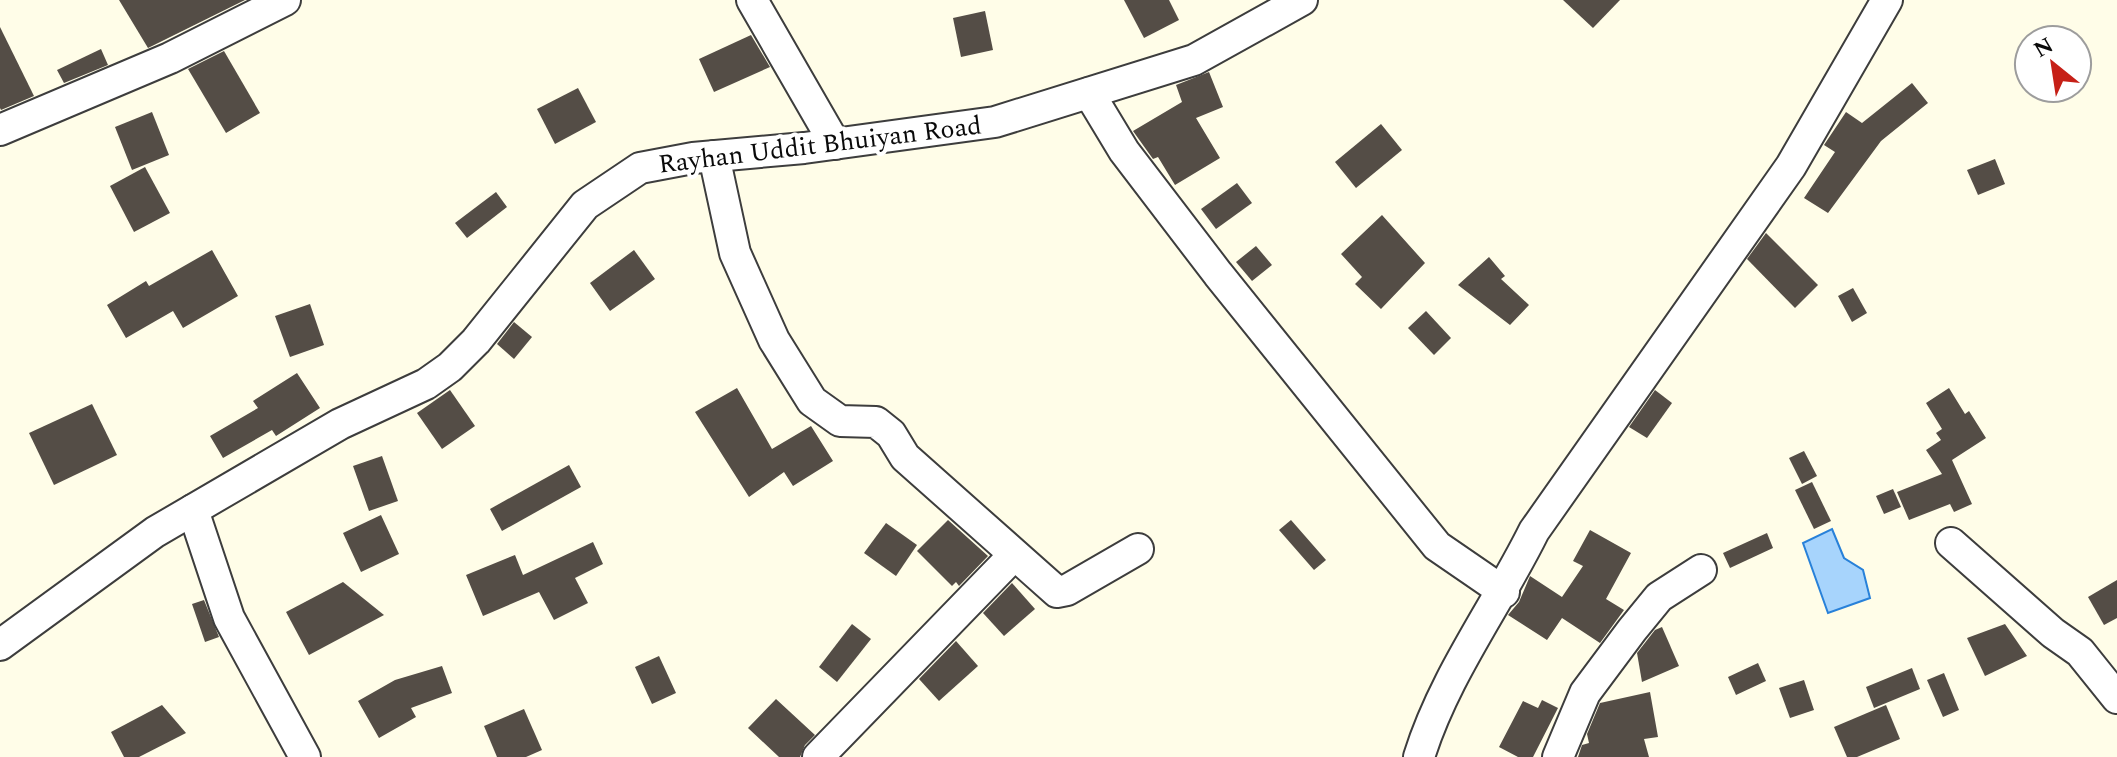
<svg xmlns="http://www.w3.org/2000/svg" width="2117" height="757" font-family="Spectral,serif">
	<rect width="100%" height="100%" fill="#fffde8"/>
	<path fill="#a7d4fc" stroke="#2881d9" stroke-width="2" d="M 1832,529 L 1844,558 L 1863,570 L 1870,598 L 1828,613 L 1803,543 Z"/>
	<g fill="#544d46">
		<path d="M 119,0 L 245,0 L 148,48 Z"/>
		<path d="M 1124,0 L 1169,0 L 1179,20 L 1144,38 Z"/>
		<path d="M 1563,0 L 1620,0 L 1593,28 Z"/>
		<path d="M 985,11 L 993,50 L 961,57 L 953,18 Z"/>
		<path d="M 0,27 L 34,96 L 1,110 L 0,108 Z"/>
		<path d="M 751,35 L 770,67 L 714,92 L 699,59 Z"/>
		<path d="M 101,49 L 108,65 L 64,83 L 57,70 Z"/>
		<path d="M 224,51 L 260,113 L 226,133 L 188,69 Z"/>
		<path d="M 1209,72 L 1223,107 L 1196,118 L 1220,158 L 1175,185 L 1158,157 L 1153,159 L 1133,131 L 1182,102 L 1176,85 Z"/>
		<path d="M 1912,83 L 1928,103 L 1881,141 L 1828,213 L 1804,198 L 1835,152 L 1824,145 L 1846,112 L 1862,123 Z"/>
		<path d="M 578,88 L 596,122 L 555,144 L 537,109 Z"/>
		<path d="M 152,112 L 169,155 L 132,170 L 115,127 Z"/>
		<path d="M 1381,124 L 1402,150 L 1356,188 L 1335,162 Z"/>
		<path d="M 1995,159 L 2005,184 L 1978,195 L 1967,170 Z"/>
		<path d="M 145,167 L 170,213 L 134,232 L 110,186 Z"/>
		<path d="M 1237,183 L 1252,203 L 1216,229 L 1201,209 Z"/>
		<path d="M 496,192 L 507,207 L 467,238 L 455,223 Z"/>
		<path d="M 1382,215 L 1425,263 L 1381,309 L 1355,284 L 1362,277 L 1341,254 Z"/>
		<path d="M 1766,233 L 1818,285 L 1795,308 L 1747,259 Z"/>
		<path d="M 1256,246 L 1272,265 L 1252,281 L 1236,262 Z"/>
		<path d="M 212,250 L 238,296 L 183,328 L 173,311 L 126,338 L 107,305 L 146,281 L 149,286 Z"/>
		<path d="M 634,250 L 655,279 L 610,311 L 590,283 Z"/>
		<path d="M 1489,257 L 1505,276 L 1501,279 L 1529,305 L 1510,325 L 1458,285 Z"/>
		<path d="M 1853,288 L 1867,313 L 1852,322 L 1838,296 Z"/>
		<path d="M 310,304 L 324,345 L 290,357 L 275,316 Z"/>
		<path d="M 1426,311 L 1451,338 L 1434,355 L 1408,328 Z"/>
		<path d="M 514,322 L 532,337 L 514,359 L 497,344 Z"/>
		<path d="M 297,373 L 320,408 L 276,436 L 272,430 L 223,458 L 210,436 L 258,408 L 253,401 Z"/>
		<path d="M 737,388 L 772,449 L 811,426 L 833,461 L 793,486 L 784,472 L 749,497 L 695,412 Z"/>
		<path d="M 1949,388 L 1965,414 L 1969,411 L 1986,438 L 1952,460 L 1972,504 L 1954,512 L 1950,504 L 1909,520 L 1897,492 L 1942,474 L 1926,450 L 1941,440 L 1936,433 L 1942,429 L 1926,403 Z"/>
		<path d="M 450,390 L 475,426 L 442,449 L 417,413 Z"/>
		<path d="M 1655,390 L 1672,403 L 1647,438 L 1629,427 Z"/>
		<path d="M 92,404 L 117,455 L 54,485 L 29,433 Z"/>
		<path d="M 1804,451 L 1817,476 L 1802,484 L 1789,458 Z"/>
		<path d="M 382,456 L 398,501 L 369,511 L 353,466 Z"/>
		<path d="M 569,465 L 581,487 L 502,531 L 490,509 Z"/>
		<path d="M 1812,482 L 1831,521 L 1814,529 L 1795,490 Z"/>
		<path d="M 1893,489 L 1901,507 L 1884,514 L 1876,496 Z"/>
		<path d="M 381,515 L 399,554 L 361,572 L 343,533 Z"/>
		<path d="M 948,520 L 988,556 L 959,586 L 956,582 L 952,586 L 917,551 Z"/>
		<path d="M 1291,520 L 1326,560 L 1314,570 L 1279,530 Z"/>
		<path d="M 886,523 L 917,545 L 896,576 L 864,553 Z"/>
		<path d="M 1590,530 L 1631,553 L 1606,599 L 1624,610 L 1600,643 L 1562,618 L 1547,640 L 1508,615 L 1519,602 L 1530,576 L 1562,597 L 1583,566 L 1573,561 Z"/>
		<path d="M 1767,533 L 1773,548 L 1730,568 L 1723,553 Z"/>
		<path d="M 593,542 L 603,564 L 575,578 L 588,603 L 554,620 L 539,592 L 483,616 L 466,575 L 515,555 L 523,575 Z"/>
		<path d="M 2117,580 L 2117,618 L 2104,625 L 2088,597 Z"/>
		<path d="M 343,582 L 384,615 L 309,655 L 286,612 Z"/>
		<path d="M 1012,583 L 1035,609 L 1004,636 L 983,613 Z"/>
		<path d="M 204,600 L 219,637 L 205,642 L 192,604 Z"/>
		<path d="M 852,624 L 871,639 L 837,682 L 819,667 Z"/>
		<path d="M 2005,624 L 2027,656 L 1985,676 L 1967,638 Z"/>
		<path d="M 1662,627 L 1679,666 L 1642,682 L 1637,653 L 1655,630 Z"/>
		<path d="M 956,641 L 978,666 L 939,701 L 919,679 Z"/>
		<path d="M 659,656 L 676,693 L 652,704 L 635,667 Z"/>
		<path d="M 1758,663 L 1766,681 L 1736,695 L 1728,677 Z"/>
		<path d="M 442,666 L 452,693 L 411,708 L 416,717 L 379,738 L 358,701 L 395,680 Z"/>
		<path d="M 1912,668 L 1920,689 L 1874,708 L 1866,687 Z"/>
		<path d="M 1944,673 L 1959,710 L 1943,717 L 1927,680 Z"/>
		<path d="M 1804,680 L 1814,710 L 1790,718 L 1779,688 Z"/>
		<path d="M 1650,692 L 1658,737 L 1644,739 L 1649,757 L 1578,757 L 1582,745 L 1589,743 L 1587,734 L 1600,703 Z"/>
		<path d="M 776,699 L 815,735 L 805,745 L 800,757 L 779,757 L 748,728 Z"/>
		<path d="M 1542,700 L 1558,708 L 1533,757 L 1518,757 L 1499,747 L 1523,701 L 1538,708 Z"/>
		<path d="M 162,705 L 186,733 L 139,757 L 124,757 L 111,732 Z"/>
		<path d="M 1886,705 L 1900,739 L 1857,757 L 1847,757 L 1834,727 Z"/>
		<path d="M 524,709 L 542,750 L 526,757 L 497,757 L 484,726 Z"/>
	</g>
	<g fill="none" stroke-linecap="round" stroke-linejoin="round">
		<g stroke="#3d3d3d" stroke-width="34">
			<g id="minor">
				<path d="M 752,0 L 835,144"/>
				<path d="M 1089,93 L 1124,151 L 1218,274 L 1437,546 L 1504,592"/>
				<path d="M 0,130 L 170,58 L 285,0"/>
				<path d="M 714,156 L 735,253 L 774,340 L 812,401 L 840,421 L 876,422 L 891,434 L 905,457 L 1057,592 L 1067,590 L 1138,549"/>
				<path d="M 193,510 L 229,618 L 305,757"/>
				<path d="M 1951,543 L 2053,633 L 2080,652 L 2117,698"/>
				<path d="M 0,645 L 155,532 L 340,424 L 426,384 L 450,367 L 476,341 L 585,205 L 640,168 L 693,158 L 804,148 L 995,122 L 1194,60 L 1302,0"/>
				<path d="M 818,757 L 1014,555"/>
				<path d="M 1419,757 C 1444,676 1497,606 1534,531 L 1791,166 L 1887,0"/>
				<path d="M 1558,757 L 1585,693 L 1632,630 L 1659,597 L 1701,570"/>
			</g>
		</g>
		<use href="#minor" stroke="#fff" stroke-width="30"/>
	</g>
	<g text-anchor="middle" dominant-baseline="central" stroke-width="8" stroke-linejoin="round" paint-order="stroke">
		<g font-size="26" fill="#0a0a0a" stroke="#fff">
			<text transform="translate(820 145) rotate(-7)">Rayhan Uddit Bhuiyan Road</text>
		</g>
	</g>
	<g transform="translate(2053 64) rotate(330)"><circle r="38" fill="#ffffff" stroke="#9d9d9d" stroke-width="2"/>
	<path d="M0-6L14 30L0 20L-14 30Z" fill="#c62017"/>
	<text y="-12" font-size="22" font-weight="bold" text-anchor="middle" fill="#0a0a0a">N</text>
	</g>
</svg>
